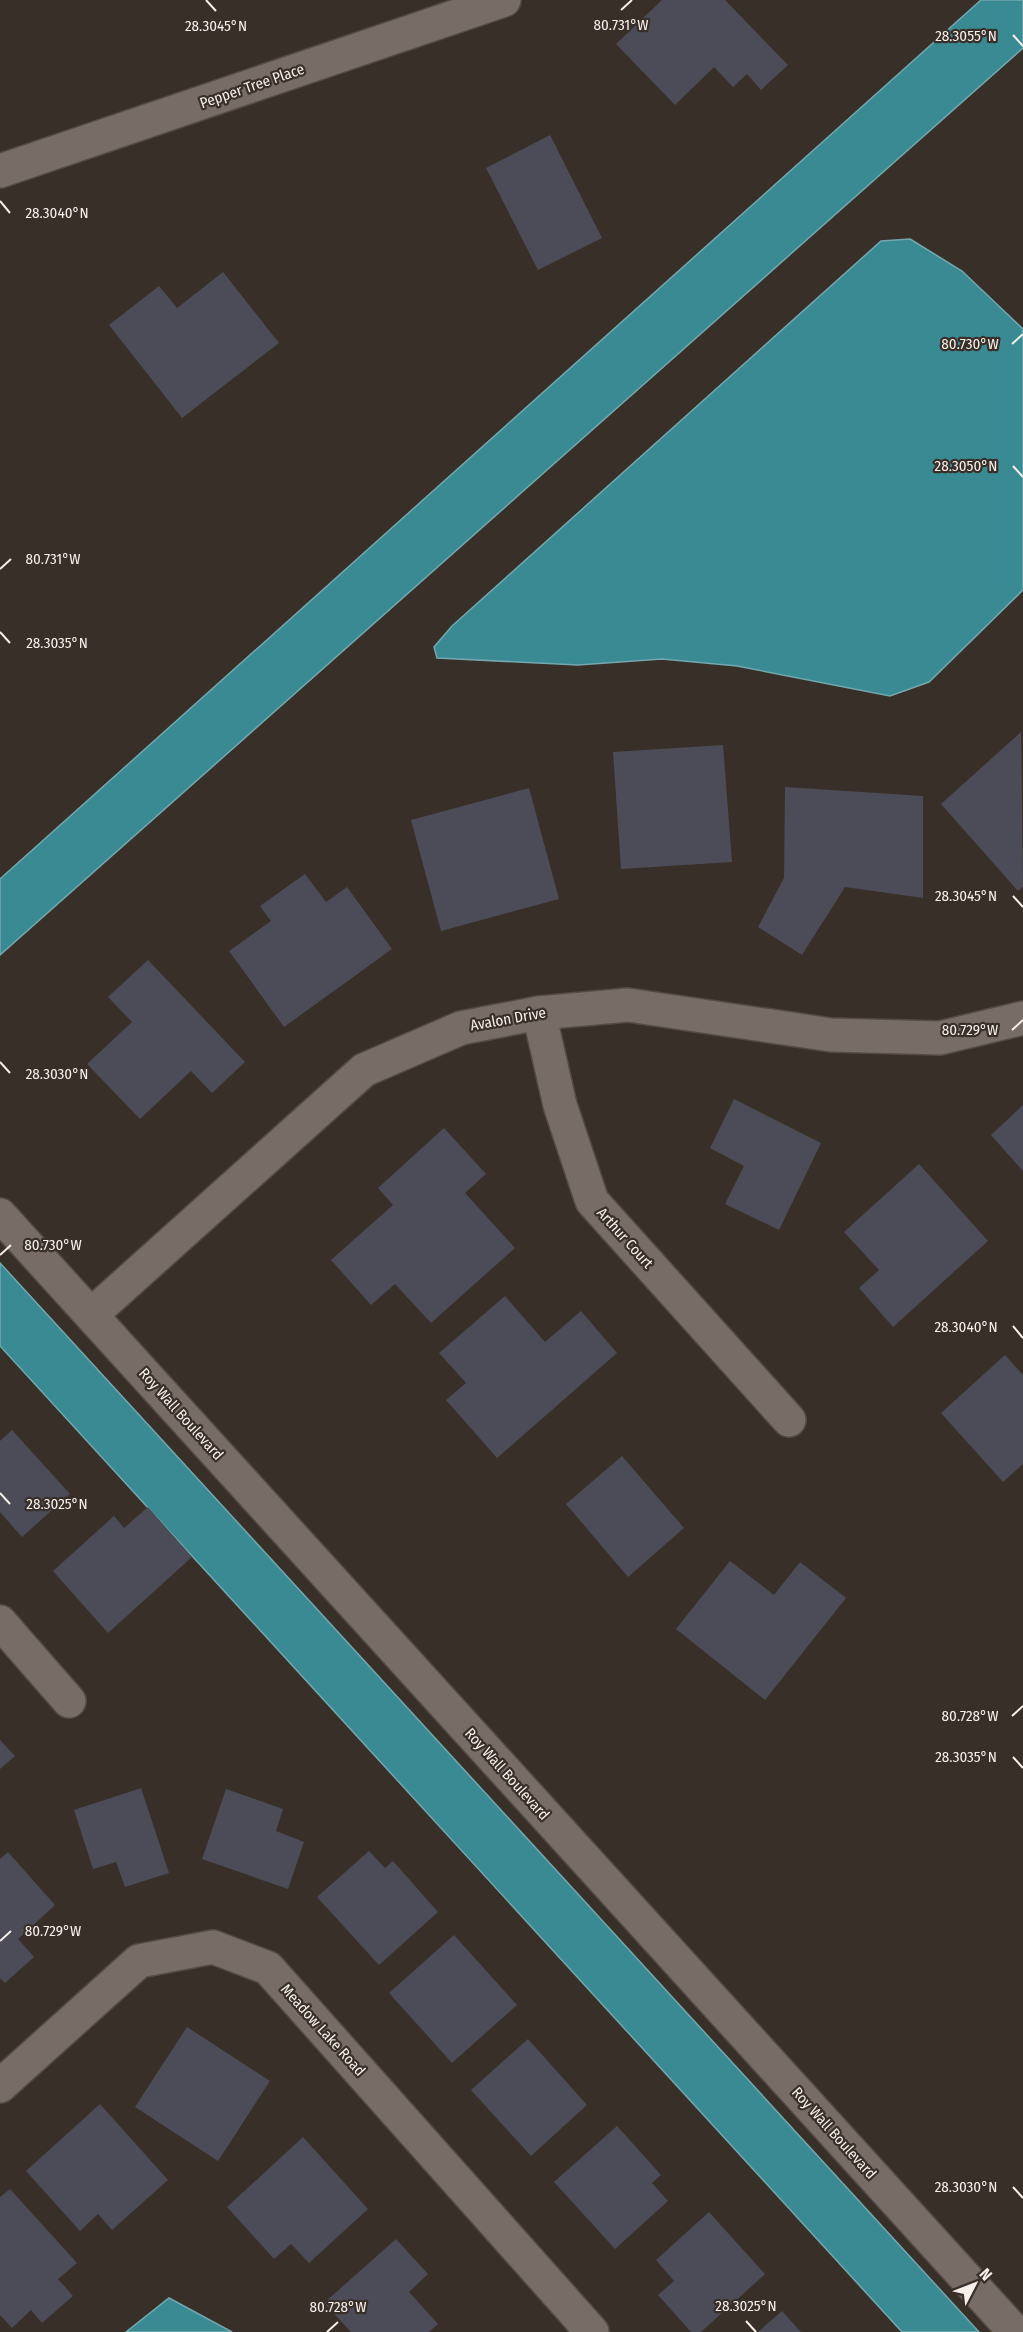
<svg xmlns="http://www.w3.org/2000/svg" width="1023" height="2332" font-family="'Fira Sans Condensed',sans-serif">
	<rect width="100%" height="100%" fill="#392f29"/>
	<g fill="#3a8a94" stroke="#72a8ae" stroke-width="1.5">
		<path d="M 981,0 L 1023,0 L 1023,48 L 0,955 L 0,879 Z"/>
		<path d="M 910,239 L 962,271 L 1023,329 L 1023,590 L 929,682 L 890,696 L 737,666 L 662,659 L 578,665 L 437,658 L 434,647 L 452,626 L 881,241 Z"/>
		<path d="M 0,1263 L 979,2332 L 902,2332 L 0,1346 Z"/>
		<path d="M 169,2298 L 232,2332 L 126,2332 Z"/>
	</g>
	<g fill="#4b4c57">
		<path d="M 662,0 L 725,0 L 788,65 L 761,90 L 747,74 L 733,87 L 714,67 L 675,105 L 616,44 Z"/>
		<path d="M 550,135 L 602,238 L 538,270 L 486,168 Z"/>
		<path d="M 223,272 L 279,343 L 182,418 L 109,325 L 159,286 L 177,308 Z"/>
		<path d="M 1021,732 L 1023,887 L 1018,891 L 941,804 Z"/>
		<path d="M 723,745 L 732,862 L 621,869 L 613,752 Z"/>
		<path d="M 785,787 L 923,796 L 923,898 L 845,887 L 802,955 L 758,927 L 784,878 Z"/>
		<path d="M 529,788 L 559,899 L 441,931 L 411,820 Z"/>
		<path d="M 305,874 L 326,902 L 347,887 L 392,949 L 284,1027 L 229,951 L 271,921 L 260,906 Z"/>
		<path d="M 148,960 L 245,1062 L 212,1093 L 191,1071 L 140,1119 L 87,1064 L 132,1022 L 108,997 Z"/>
		<path d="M 734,1099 L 821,1143 L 779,1230 L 725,1204 L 744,1166 L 710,1148 Z"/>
		<path d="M 1023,1105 L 1023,1171 L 991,1135 Z"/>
		<path d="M 444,1128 L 486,1174 L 465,1193 L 515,1248 L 431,1323 L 395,1284 L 371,1305 L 331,1260 L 393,1205 L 378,1188 Z"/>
		<path d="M 919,1164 L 988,1241 L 893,1327 L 859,1288 L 879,1270 L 844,1232 Z"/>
		<path d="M 505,1296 L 545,1342 L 581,1311 L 617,1353 L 497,1458 L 446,1400 L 466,1383 L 439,1353 Z"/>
		<path d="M 1005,1355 L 1023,1375 L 1023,1464 L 1003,1482 L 941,1413 Z"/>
		<path d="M 12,1430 L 70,1494 L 22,1537 L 0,1512 L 0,1441 Z"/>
		<path d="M 622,1456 L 684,1528 L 628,1577 L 566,1504 Z"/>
		<path d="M 148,1507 L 192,1557 L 108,1633 L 53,1571 L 114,1516 L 124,1528 Z"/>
		<path d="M 730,1561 L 774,1595 L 800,1562 L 846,1598 L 765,1700 L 676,1629 Z"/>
		<path d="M 0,1740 L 15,1756 L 0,1769 Z"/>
		<path d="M 141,1788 L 169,1873 L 125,1887 L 116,1862 L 93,1869 L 74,1810 Z"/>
		<path d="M 226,1789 L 283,1809 L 276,1831 L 304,1842 L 288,1889 L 202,1859 Z"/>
		<path d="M 369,1851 L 385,1868 L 393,1861 L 438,1912 L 379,1965 L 317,1897 Z"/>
		<path d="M 8,1852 L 55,1905 L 18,1939 L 34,1957 L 5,1983 L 0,1978 L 0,1859 Z"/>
		<path d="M 454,1935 L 517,2005 L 452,2063 L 389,1993 Z"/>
		<path d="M 187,2027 L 270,2081 L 218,2161 L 135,2107 Z"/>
		<path d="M 528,2039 L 587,2105 L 531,2156 L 471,2090 Z"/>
		<path d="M 100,2104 L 168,2180 L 112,2230 L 98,2214 L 80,2231 L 26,2171 Z"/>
		<path d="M 617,2126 L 661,2175 L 652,2183 L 668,2201 L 615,2249 L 554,2182 Z"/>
		<path d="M 303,2137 L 368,2209 L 309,2263 L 291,2244 L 274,2259 L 227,2207 Z"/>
		<path d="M 10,2189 L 77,2263 L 58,2279 L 73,2296 L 42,2323 L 31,2310 L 12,2328 L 0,2315 L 0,2197 Z"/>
		<path d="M 709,2212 L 765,2274 L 701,2332 L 691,2332 L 658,2295 L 674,2281 L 656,2260 Z"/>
		<path d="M 396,2239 L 428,2274 L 409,2292 L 438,2324 L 429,2332 L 351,2332 L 324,2303 Z"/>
		<path d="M 782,2311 L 801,2332 L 758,2332 Z"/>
	</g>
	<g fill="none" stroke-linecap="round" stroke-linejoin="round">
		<g stroke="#534b46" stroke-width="36">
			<g id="street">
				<path d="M 0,171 L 504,0"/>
				<path d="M 539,1013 L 560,1105 L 592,1201 L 789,1420"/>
				<path d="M 91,1315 L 364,1070 L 461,1028 L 539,1013 L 628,1005 L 831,1035 L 940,1038 L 1023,1018"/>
				<path d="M 0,1622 L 69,1701"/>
				<path d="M 0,2086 L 139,1961 L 213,1947 L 268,1968 L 592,2332"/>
			</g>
		</g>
		<g stroke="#534b46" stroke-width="36">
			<path id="secondary" d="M 0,1215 L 1015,2332"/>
		</g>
		<use href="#street" stroke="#786c66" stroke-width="33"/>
		<use href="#secondary" stroke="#786c66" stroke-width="33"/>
	</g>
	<path fill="none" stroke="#f6efeb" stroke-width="2" d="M 206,0 L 216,11M 621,10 L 632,0M 1013,35 L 1023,46M 0,201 L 10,213M 1012,344 L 1023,334M 1013,466 L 1023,477M 0,569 L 11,559M 0,632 L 10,643M 1013,896 L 1023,907M 1012,1030 L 1023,1020M 0,1062 L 10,1073M 0,1255 L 11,1245M 1013,1326 L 1023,1338M 0,1493 L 10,1504M 1012,1716 L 1023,1706M 1013,1757 L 1023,1768M 0,1941 L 11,1931M 1013,2187 L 1023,2198M 746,2321 L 756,2332M 327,2332 L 338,2322"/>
	<g text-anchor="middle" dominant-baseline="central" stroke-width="4.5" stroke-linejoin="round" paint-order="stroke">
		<g font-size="15" fill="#f6efeb" stroke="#392f29">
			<text transform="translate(252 86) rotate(-19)">Pepper Tree Place</text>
			<text transform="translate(508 1019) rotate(-10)">Avalon Drive</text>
			<text transform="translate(625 1238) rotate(48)">Arthur Court</text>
			<text transform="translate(181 1414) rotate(48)">Roy Wall Boulevard</text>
			<text transform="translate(507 1774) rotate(48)">Roy Wall Boulevard</text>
			<text transform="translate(323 2030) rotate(48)">Meadow Lake Road</text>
			<text transform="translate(834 2133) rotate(48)">Roy Wall Boulevard</text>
		</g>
	</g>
	<g font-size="15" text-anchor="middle" fill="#f6efeb" stroke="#392f29" stroke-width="4.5" stroke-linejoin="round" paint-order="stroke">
		<text x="621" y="30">80.731°W</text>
		<text x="216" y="31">28.3045°N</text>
		<text x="966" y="41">28.3055°N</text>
		<text x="57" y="218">28.3040°N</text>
		<text x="970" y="349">80.730°W</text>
		<text x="966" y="471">28.3050°N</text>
		<text x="53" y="564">80.731°W</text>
		<text x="57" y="648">28.3035°N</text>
		<text x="966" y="901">28.3045°N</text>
		<text x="970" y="1035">80.729°W</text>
		<text x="57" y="1079">28.3030°N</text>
		<text x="53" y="1250">80.730°W</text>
		<text x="966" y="1332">28.3040°N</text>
		<text x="57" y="1509">28.3025°N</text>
		<text x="970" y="1721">80.728°W</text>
		<text x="966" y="1762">28.3035°N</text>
		<text x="53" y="1936">80.729°W</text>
		<text x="966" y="2192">28.3030°N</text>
		<text x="746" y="2311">28.3025°N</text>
		<text x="338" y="2312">80.728°W</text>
	</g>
	<g transform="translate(975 2284) rotate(48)" stroke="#392f29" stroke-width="4.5" paint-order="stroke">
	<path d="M0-4.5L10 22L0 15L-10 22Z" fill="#f6efeb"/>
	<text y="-9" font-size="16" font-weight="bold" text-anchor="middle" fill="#f6efeb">N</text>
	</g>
</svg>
